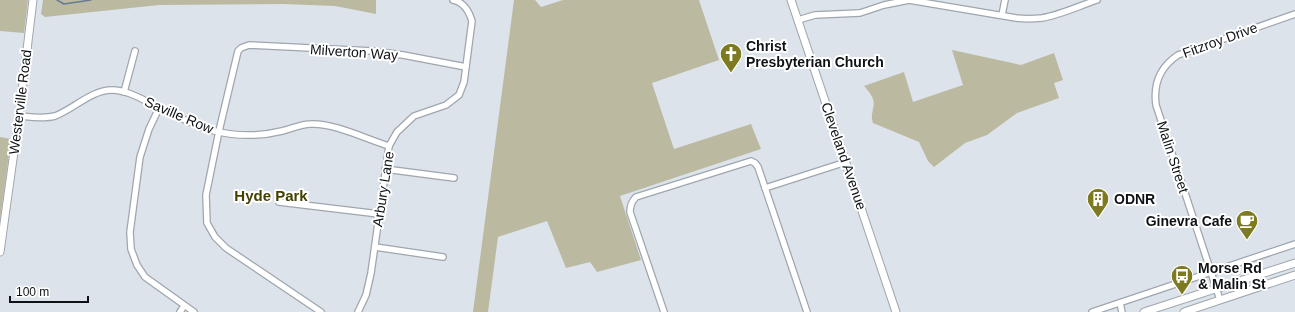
<svg xmlns="http://www.w3.org/2000/svg" width="1295" height="312" font-family="Arial,sans-serif">
	<rect width="100%" height="100%" fill="#dce3eb"/>
	<g fill="#bbbaa0">
		<path d="M 0,0 L 28,0 L 24,33 L 0,31 Z"/>
		<path d="M 43,0 L 376,0 L 376,14 L 335,6 L 283,4 L 159,5 L 45,17 L 41,14 Z"/>
		<path d="M 514,0 L 535,0 L 541,7 L 563,0 L 699,0 L 719,60 L 652,83 L 674,149 L 751,124 L 761,149 L 620,196 L 641,260 L 597,272 L 590,262 L 566,268 L 547,221 L 498,237 L 488,312 L 473,312 Z"/>
		<path d="M 952,50 L 1021,65 L 1054,53 L 1063,80 L 1054,83 L 1059,98 L 1017,113 L 987,135 L 965,143 L 934,167 L 928,161 L 919,142 L 873,123 C 871,117 872,115 873,109 C 876,99 870,93 864,86 L 904,72 L 913,102 L 963,85 Z"/>
		<path d="M 0,137 L 11,139 L 0,220 Z"/>
	</g>
	<g fill="none" stroke-linecap="round" stroke-linejoin="round">
		<path stroke="#667c94" stroke-width="1.5" d="M 57,0 L 64,4 L 91,0"/>
		<g stroke="#9fa6ae" stroke-width="8">
			<g id="minor">
				<path d="M 1002,15 L 1005,0"/>
				<path d="M 798,20 L 815,15 L 860,13 L 884,5 L 909,0 L 1016,18 C 1024,19 1033,19 1042,18 C 1060,15 1079,6 1097,0"/>
				<path d="M 124,92 L 135,51"/>
				<path d="M 159,108 L 149,129 L 140,157 L 130,232 L 131,249 L 137,265 L 145,277 L 194,312"/>
				<path d="M 19,116 C 31,117 43,119 55,116 C 74,109 91,90 112,90 C 126,90 140,98 152,104 C 171,113 190,124 210,130 C 233,136 258,137 282,131 C 291,129 301,124 311,124 C 334,123 366,139 389,146"/>
				<path d="M 385,169 L 454,178"/>
				<path d="M 765,188 L 846,162"/>
				<path d="M 279,202 L 379,214"/>
				<path d="M 375,247 L 443,257"/>
				<path d="M 1220,300 L 1211,272 L 1156,105 C 1153,83 1160,67 1178,55 L 1295,14"/>
				<path d="M 1120,303 L 1122,312"/>
				<path d="M 180,312 L 184,306"/>
				<path d="M 321,312 L 226,248 L 215,237 L 207,223 L 206,195 L 219,131 L 238,51 L 241,48 L 249,45 L 373,51 L 403,55 L 466,67"/>
				<path d="M 358,312 L 366,295 L 371,273 L 389,146 L 397,132 L 414,116 L 446,105 L 459,95 L 464,82 L 472,21 C 469,11 464,2 453,0"/>
				<path d="M 664,312 L 630,212 C 630,206 631,202 636,197 L 751,161 L 755,163 L 758,167 L 807,312"/>
				<path d="M 1092,312 L 1295,244"/>
			</g>
		</g>
		<g stroke="#9fa6ae" stroke-width="9">
			<g id="major">
				<path d="M 791,0 L 896,312"/>
				<path d="M 0,252 L 19,116 L 33,0"/>
				<path d="M 1144,312 L 1295,263"/>
				<path d="M 1184,312 L 1295,275"/>
			</g>
		</g>
		<use href="#minor" stroke="#fff" stroke-width="5.5"/>
		<use href="#major" stroke="#fff" stroke-width="7"/>
	</g>
	<defs>
		<g id="church-pin" transform="scale(1.15)"><path d="M0 17L-7.5 6A9.5 9.5 0 1 1 7.5 6Z" fill="#7e7a20" stroke="#fff"/><path d="M-1.2-6h2.4v3.5h3.3v2.4h-3.3V6h-2.4V-.1h-3.3v-2.4h3.3Z" fill="#fff"/></g>
		<g id="building-pin" transform="scale(1.15)"><path d="M0 17L-7.5 6A9.5 9.5 0 1 1 7.5 6Z" fill="#7e7a20" stroke="#fff"/><path d="M-4-6H4V6H1V3H-1V6H-4ZM-2.5-4.3h1.7v1.8h-1.7ZM.8-4.3h1.7v1.8H.8ZM-2.5-1h1.7V.8h-1.7ZM.8-1h1.7V.8H.8Z" fill="#fff"/></g>
		<g id="cafe-pin" transform="scale(1.15)"><path d="M0 17L-7.5 6A9.5 9.5 0 1 1 7.5 6Z" fill="#7e7a20" stroke="#fff"/><path d="M-5.5-4.5H6V0H3Q3 3.5 0 3.5H-2.5Q-5.5 3.5-5.5 0ZM3-3.2v2h1.7v-2ZM-6 4.5H4V6H-6Z" fill="#fff"/></g>
		<g id="bus-pin" transform="scale(1.15)"><path d="M0 17L-7.5 6A9.5 9.5 0 1 1 7.5 6Z" fill="#7e7a20" stroke="#fff"/><path d="M-5-6H5V4H4V6H2V4H-2V6H-4V4H-5ZM-3.5-4V0h7V-4ZM-3.5 1.2v1.5H-2V1.2ZM2 1.2v1.5H3.5V1.2Z" fill="#fff"/></g>
	</defs>
	<g fill-rule="evenodd">
		<use href="#church-pin" x="731" y="54"/>
		<use href="#building-pin" x="1098" y="199"/>
		<use href="#cafe-pin" x="1247" y="221"/>
		<use href="#bus-pin" x="1182" y="276"/>
	</g>
	<g text-anchor="middle" dominant-baseline="central" stroke-width="4" stroke-linejoin="round" paint-order="stroke">
		<g font-size="14" fill="#0f1215" stroke="#fff">
			<text transform="translate(1220 40) rotate(-20)">Fitzroy Drive</text>
			<text transform="translate(354 52) rotate(4)">Milverton Way</text>
			<text transform="translate(20 102) rotate(-83)">Westerville Road</text>
			<text transform="translate(179 115) rotate(23)">Saville Row</text>
			<text transform="translate(844 156) rotate(71)">Cleveland Avenue</text>
			<text transform="translate(1173 157) rotate(72)">Malin Street</text>
			<text transform="translate(383 189) rotate(-81)">Arbury Lane</text>
		</g>
		<g font-size="14" font-weight="bold" fill="#0f1215" stroke="#fff" text-anchor="start">
			<text x="746" y="46">Christ<tspan x="746" dy="16">Presbyterian Church</tspan></text>
			<text x="1114" y="199">ODNR</text>
			<text x="1232" y="221" text-anchor="end">Ginevra Cafe</text>
			<text x="1198" y="268">Morse Rd<tspan x="1198" dy="16">&amp; Malin St</tspan></text>
		</g>
		<g font-size="15" font-weight="bold" fill="#454100" stroke="#fff">
			<text x="271" y="195">Hyde Park</text>
		</g>
	</g>
	<path d="M10 296v6h78v-6" fill="none" stroke="#0f1215" stroke-width="2"/>
	<text x="16" y="296" font-size="12" fill="#0f1215" stroke="#ffffff" stroke-width="3" paint-order="stroke">100 m</text>
</svg>
